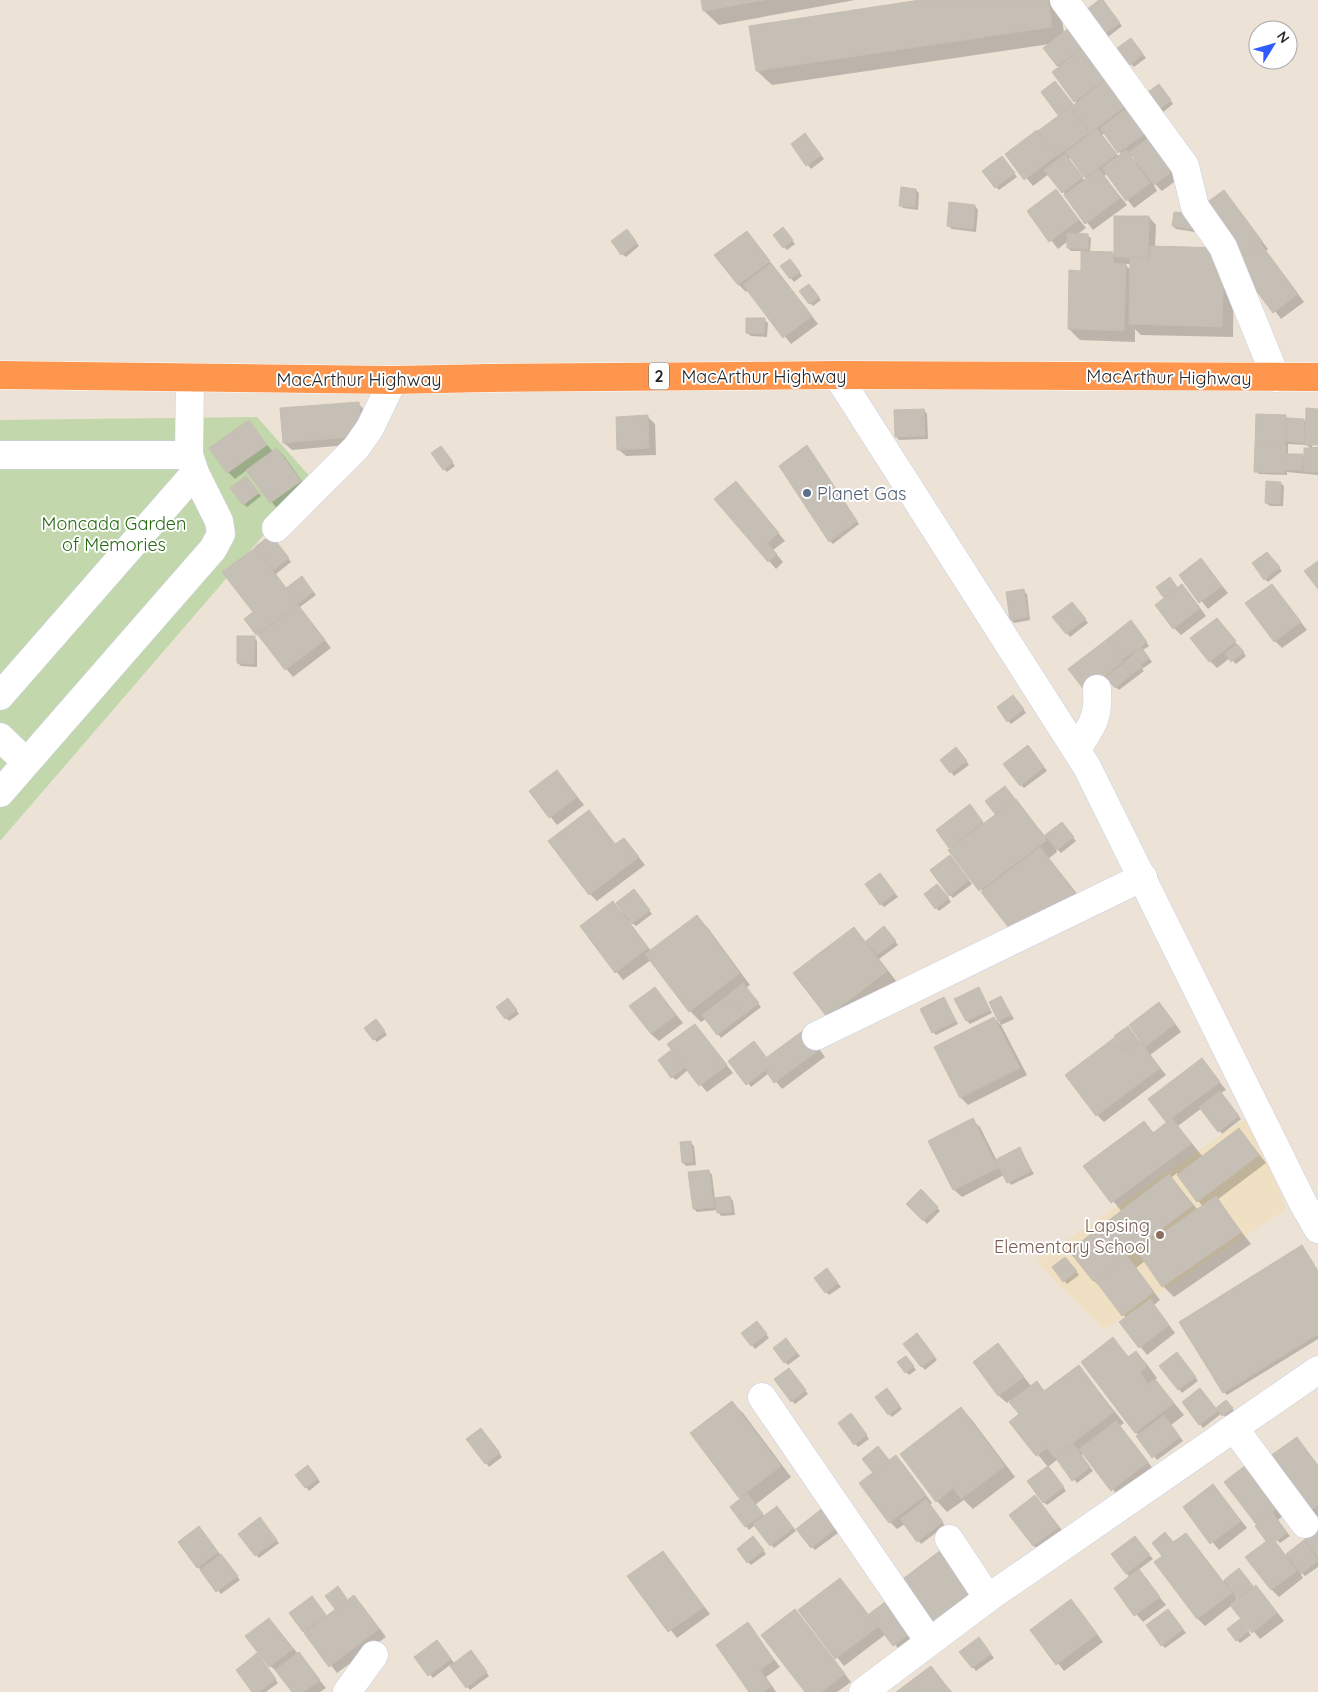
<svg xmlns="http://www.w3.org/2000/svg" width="1318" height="1692" font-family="Quicksand,sans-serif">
	<rect width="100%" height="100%" fill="#ece2d6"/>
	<path fill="#f0e0c3" d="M 1246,1118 L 1262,1145 L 1286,1209 L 1104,1330 L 1036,1261 Z"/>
	<path fill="#c2d7ab" d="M 257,417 L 312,479 L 0,841 L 0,420 Z"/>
	<g fill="#0003" fill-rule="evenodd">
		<path d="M 702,0 L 855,0 L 719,25 L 704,11 Z"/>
		<path d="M 928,0 L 1059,0 L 1064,33 L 1070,29 L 1185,174 L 1162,191 L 1151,180 L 1157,191 L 1134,208 L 1107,174 L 1104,176 L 1127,205 L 1093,230 L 1049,174 L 1033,186 L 1007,154 L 1060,115 L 1043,93 L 1058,86 L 1073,106 L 1077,103 L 1054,73 L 1060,68 L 1045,48 L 1050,44 L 772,85 L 757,71 L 750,27 ZM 1105,133 L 1122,155 L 1119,157 L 1102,135 ZM 1133,155 L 1138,162 L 1137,163 L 1131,157 ZM 1071,157 L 1087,179 L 1085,181 L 1069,159 Z"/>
		<path d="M 1101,0 L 1122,26 L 1108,37 L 1088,10 Z"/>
		<path d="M 1134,43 L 1146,58 L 1134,67 L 1131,64 Z"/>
		<path d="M 1162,89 L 1173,104 L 1162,113 L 1159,110 Z"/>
		<path d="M 808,138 L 824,159 L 811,169 L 792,145 Z"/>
		<path d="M 1005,161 L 1017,177 L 999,190 L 996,187 Z"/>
		<path d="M 916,190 L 919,193 L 918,210 L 903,208 L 900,205 Z"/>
		<path d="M 1056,191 L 1086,228 L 1076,235 L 1087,235 L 1091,238 L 1090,252 L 1112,253 L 1115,256 L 1149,217 L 1156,225 L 1155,248 L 1234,260 L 1233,337 L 1141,335 L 1135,329 L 1135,342 L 1080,340 L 1069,329 L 1082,272 L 1083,251 L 1071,251 L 1068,248 L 1068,241 L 1058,249 L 1028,211 ZM 1124,264 L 1131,264 L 1131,270 Z"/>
		<path d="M 1224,192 L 1268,249 L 1266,251 L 1304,302 L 1281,319 L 1200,210 Z"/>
		<path d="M 975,206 L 978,210 L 976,232 L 952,229 L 948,226 Z"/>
		<path d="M 1197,219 L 1195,232 L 1176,229 L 1173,226 Z"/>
		<path d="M 747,232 L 818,324 L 791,344 L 748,290 L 746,292 L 739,285 L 716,255 Z"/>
		<path d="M 786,232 L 795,244 L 787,250 L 784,247 Z"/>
		<path d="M 630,234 L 639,246 L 626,257 L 622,254 Z"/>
		<path d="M 794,264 L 802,276 L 794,282 L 782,267 Z"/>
		<path d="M 812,288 L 821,300 L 813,306 L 810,303 Z"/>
		<path d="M 764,320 L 768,323 L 767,337 L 751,336 L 747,333 Z"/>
		<path d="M 358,403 L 365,411 L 368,443 L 292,450 L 284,443 Z"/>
		<path d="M 924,410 L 927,414 L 928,439 L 899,440 L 896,436 Z"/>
		<path d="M 1318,410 L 1318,444 L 1312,444 L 1312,447 L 1318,447 L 1318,475 L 1287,472 L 1287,475 L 1259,474 L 1256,471 L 1286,417 L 1289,420 L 1304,420 L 1307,423 ZM 1288,444 L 1307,445 L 1311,449 L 1305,458 L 1302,455 L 1288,455 Z"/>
		<path d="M 648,417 L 655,424 L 656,455 L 626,456 L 618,449 Z"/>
		<path d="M 249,422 L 273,452 L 277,449 L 284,456 L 307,488 L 278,510 L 247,470 L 235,479 L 228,472 Z"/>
		<path d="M 807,446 L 859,524 L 833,544 L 830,541 Z"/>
		<path d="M 444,451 L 455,466 L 447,472 L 444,469 Z"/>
		<path d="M 249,481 L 261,496 L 247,507 L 244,504 Z"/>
		<path d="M 1280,483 L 1284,486 L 1283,506 L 1270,506 L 1266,503 Z"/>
		<path d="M 743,490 L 785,541 L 773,550 L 783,562 L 776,569 L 716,499 Z"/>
		<path d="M 274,540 L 291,562 L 276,574 L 287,589 L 305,581 L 316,595 L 300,607 L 331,648 L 293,677 L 246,619 L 254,613 L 255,549 L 261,555 Z"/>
		<path d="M 1270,557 L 1282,571 L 1268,582 L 1265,579 Z"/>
		<path d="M 1201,560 L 1228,593 L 1208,609 L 1180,575 Z"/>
		<path d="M 1173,582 L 1178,589 L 1189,593 L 1206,616 L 1181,635 L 1174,628 L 1164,596 Z"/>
		<path d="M 1272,585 L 1307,630 L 1282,648 L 1275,641 Z"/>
		<path d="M 1023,591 L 1027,594 L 1030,620 L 1014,623 L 1011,619 Z"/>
		<path d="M 1075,606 L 1088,623 L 1070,637 L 1054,617 Z"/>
		<path d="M 1217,619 L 1246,656 L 1236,664 L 1230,658 L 1217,668 L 1210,661 Z"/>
		<path d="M 1134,625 L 1149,646 L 1143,650 L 1152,662 L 1142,669 L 1144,671 L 1119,690 L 1112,683 L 1093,698 L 1106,641 L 1112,648 Z"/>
		<path d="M 254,638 L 257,641 L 257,667 L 241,666 L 238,663 Z"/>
		<path d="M 1017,700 L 1026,713 L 1011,724 L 1008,721 Z"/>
		<path d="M 1031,750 L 1047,771 L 1024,788 L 1021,785 Z"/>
		<path d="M 960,752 L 969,765 L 954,776 L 942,760 Z"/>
		<path d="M 557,771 L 584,805 L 557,825 L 530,791 Z"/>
		<path d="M 1008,791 L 1045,836 L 1062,823 L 1076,841 L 1061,853 L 1055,847 L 1057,852 L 1049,858 L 1085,904 L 988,898 L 950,850 L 952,849 L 938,831 L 973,809 L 984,824 L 997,815 L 986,801 Z"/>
		<path d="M 589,811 L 616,845 L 631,847 L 645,865 L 597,901 L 590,894 Z"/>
		<path d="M 953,859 L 972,884 L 953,898 L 950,895 Z"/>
		<path d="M 883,878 L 898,897 L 884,907 L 881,904 Z"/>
		<path d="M 941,889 L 951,902 L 939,911 L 936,908 Z"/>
		<path d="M 637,894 L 652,914 L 636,926 L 628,920 L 651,951 L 697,917 L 708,928 L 750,985 L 746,988 L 761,1007 L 721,1038 L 706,1019 L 701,1022 L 690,1011 L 651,960 L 623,980 L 581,927 L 613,903 L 624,914 Z"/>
		<path d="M 853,928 L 866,942 L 884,928 L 887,931 L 898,945 L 879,959 L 897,982 L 828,1016 Z"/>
		<path d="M 655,988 L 683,1023 L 659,1041 L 651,1034 Z"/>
		<path d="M 978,988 L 992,1013 L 970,1024 L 967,1021 Z"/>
		<path d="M 1001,997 L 1014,1019 L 1001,1025 L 990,1003 Z"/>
		<path d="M 944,999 L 958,1024 L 936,1035 L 933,1032 Z"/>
		<path d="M 511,1003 L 519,1014 L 509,1021 L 506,1018 Z"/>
		<path d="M 1166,1011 L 1181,1032 L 1150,1055 L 1166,1075 L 1104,1122 L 1097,1115 L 1114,1039 L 1120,1045 L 1131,1031 L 1140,1043 Z"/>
		<path d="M 994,1018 L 1001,1025 L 1027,1075 L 968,1105 L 961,1098 L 935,1048 Z"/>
		<path d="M 379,1024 L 387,1035 L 377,1042 L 374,1039 Z"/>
		<path d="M 695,1025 L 733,1073 L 707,1092 L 688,1070 L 676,1080 L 672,1077 L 671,1052 L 678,1057 Z"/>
		<path d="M 811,1038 L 825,1057 L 782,1089 L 769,1073 L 751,1087 L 730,1061 L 757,1046 L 773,1067 Z"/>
		<path d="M 1202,1060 L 1226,1090 L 1221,1093 L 1241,1119 L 1222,1134 L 1202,1108 L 1178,1126 L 1203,1157 L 1239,1129 L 1266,1163 L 1217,1200 L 1251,1244 L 1174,1297 L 1163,1286 L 1145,1261 L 1136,1268 L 1160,1300 L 1154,1305 L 1175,1333 L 1147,1355 L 1121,1322 L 1126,1318 L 1105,1291 L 1094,1281 L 1122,1212 L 1085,1166 L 1144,1122 L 1154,1133 L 1168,1123 L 1150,1099 ZM 1177,1173 L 1203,1207 L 1198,1210 L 1171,1178 Z"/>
		<path d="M 972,1120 L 980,1127 L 997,1161 L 1020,1149 L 1034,1174 L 1011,1185 L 1004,1175 L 962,1197 L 954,1190 L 929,1141 Z"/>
		<path d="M 691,1143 L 694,1146 L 696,1165 L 686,1166 L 683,1163 Z"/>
		<path d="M 709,1171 L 712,1175 L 715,1199 L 730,1197 L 733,1201 L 735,1215 L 721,1216 L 717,1210 L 697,1212 L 694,1209 Z"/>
		<path d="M 921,1191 L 940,1211 L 927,1224 L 908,1204 Z"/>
		<path d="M 1302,1247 L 1318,1271 L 1318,1339 L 1227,1395 L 1224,1392 Z"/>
		<path d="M 1068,1262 L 1079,1275 L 1067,1284 L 1064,1281 Z"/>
		<path d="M 830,1273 L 841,1287 L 829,1295 L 826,1292 Z"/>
		<path d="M 760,1326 L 769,1338 L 755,1349 L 743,1334 Z"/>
		<path d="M 920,1337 L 937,1360 L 925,1370 L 904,1344 Z"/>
		<path d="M 786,1339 L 800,1356 L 788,1365 L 785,1362 Z"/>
		<path d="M 1113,1339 L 1129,1357 L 1136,1352 L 1146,1363 L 1157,1378 L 1155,1380 L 1184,1415 L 1171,1425 L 1183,1441 L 1157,1460 L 1083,1362 Z"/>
		<path d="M 998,1345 L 1032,1387 L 1037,1383 L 1045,1391 L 1079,1367 L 1124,1423 L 1120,1426 L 1154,1470 L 1119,1497 L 1084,1453 L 1081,1456 L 1093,1471 L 1077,1483 L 1058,1459 L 1048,1467 L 1011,1422 L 1021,1415 L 1010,1400 L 1007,1403 L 999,1396 L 974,1362 Z"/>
		<path d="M 1180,1357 L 1198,1381 L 1182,1393 L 1161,1366 Z"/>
		<path d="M 909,1360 L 916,1370 L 909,1375 L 906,1372 Z"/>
		<path d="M 792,1373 L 808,1394 L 795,1404 L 792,1401 Z"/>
		<path d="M 890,1393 L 902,1409 L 892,1417 L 889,1414 Z"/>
		<path d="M 1183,1402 L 1216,1409 L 1226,1402 L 1235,1412 L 1226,1418 L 1222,1413 L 1203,1428 Z"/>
		<path d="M 732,1403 L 743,1413 L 791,1477 L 755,1505 L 765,1517 L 781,1511 L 796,1531 L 774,1548 L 755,1525 L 749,1530 L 731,1507 L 742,1499 L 740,1497 Z"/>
		<path d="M 961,1409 L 972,1420 L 1015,1477 L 973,1509 L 964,1500 L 947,1512 L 937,1501 Z"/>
		<path d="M 854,1418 L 869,1439 L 858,1447 L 839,1423 Z"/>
		<path d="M 484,1433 L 502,1457 L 489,1467 L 486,1463 Z"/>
		<path d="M 1297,1438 L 1318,1465 L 1318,1517 L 1311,1510 Z"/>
		<path d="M 881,1451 L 890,1461 L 896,1457 L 903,1464 L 932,1503 L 930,1505 L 945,1526 L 921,1544 L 905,1524 L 897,1529 L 890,1522 L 874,1473 Z"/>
		<path d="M 311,1470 L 320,1482 L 309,1491 L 297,1475 Z"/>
		<path d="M 1051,1470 L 1066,1491 L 1047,1505 L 1044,1502 Z"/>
		<path d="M 1226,1482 L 1288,1512 L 1278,1520 L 1290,1536 L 1280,1543 L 1276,1539 L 1273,1540 L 1286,1556 L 1318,1530 L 1318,1567 L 1305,1576 L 1298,1569 L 1303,1578 L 1279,1597 L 1272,1590 L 1268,1541 Z"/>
		<path d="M 1213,1485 L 1247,1528 L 1219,1550 L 1184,1507 Z"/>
		<path d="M 1035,1497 L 1065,1534 L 1041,1553 L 1034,1546 Z"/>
		<path d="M 824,1508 L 842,1530 L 815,1550 L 812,1547 Z"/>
		<path d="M 263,1522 L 279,1543 L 259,1558 L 256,1555 Z"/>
		<path d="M 202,1531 L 240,1580 L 221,1594 L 198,1567 Z"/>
		<path d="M 1165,1534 L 1174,1543 L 1186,1534 L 1223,1582 L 1239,1570 L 1254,1588 L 1256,1587 L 1263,1594 L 1284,1621 L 1260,1639 L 1232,1605 L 1205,1626 L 1198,1619 L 1164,1556 ZM 1234,1593 L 1240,1599 L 1238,1601 Z"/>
		<path d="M 756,1541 L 766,1554 L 751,1565 L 748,1562 Z"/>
		<path d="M 1138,1541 L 1153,1559 L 1138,1570 L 1166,1605 L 1143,1622 L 1115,1589 L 1130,1577 L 1126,1573 Z"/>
		<path d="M 662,1552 L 710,1614 L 677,1638 L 629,1576 Z"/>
		<path d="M 840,1580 L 869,1616 L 892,1598 L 922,1637 L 902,1653 L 886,1634 L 844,1666 L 800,1610 Z"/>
		<path d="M 341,1591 L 348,1601 L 361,1604 L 386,1637 L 337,1673 L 291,1614 L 315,1601 L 327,1617 L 337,1609 L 327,1596 Z"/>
		<path d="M 1078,1608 L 1103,1642 L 1064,1671 L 1032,1630 Z"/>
		<path d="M 795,1610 L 851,1682 L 837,1692 L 806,1692 Z"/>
		<path d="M 1171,1613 L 1186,1633 L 1165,1648 L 1162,1645 Z"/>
		<path d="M 747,1623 L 780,1667 L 766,1677 L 776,1692 L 750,1692 Z"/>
		<path d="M 1243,1624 L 1251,1635 L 1240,1643 L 1237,1640 Z"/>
		<path d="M 276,1627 L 326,1688 L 320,1692 L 293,1692 L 278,1672 L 270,1666 Z"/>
		<path d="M 982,1642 L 994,1658 L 976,1671 L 961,1652 Z"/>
		<path d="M 440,1645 L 455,1664 L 474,1655 L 489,1676 L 470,1690 L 450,1665 L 433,1678 L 416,1657 Z"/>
		<path d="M 260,1658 L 278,1683 L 266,1692 L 254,1692 Z"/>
		<path d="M 930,1667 L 952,1692 L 898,1692 Z"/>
	</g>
	<g fill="#c6bfb6" stroke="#c7beb0">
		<path d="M 701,0 L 764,0 L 703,11 Z"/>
		<path d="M 920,0 L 1048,0 L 1052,27 L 756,71 L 749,26 Z"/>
		<path d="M 1099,0 L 1103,0 L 1120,23 L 1104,34 L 1086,10 Z"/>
		<path d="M 1070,27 L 1085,46 L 1057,66 L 1043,48 Z"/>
		<path d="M 1131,38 L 1143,54 L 1130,65 L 1117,48 Z"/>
		<path d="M 1086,46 L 1109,76 L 1074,102 L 1052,72 Z"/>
		<path d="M 1108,78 L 1128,104 L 1090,133 L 1071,107 Z"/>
		<path d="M 1055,81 L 1073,104 L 1058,115 L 1041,92 Z"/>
		<path d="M 1159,84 L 1171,100 L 1158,110 L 1145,94 Z"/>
		<path d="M 1131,105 L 1150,130 L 1118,153 L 1100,128 Z"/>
		<path d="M 1070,107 L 1089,133 L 1057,156 L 1038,131 Z"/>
		<path d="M 1097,129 L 1117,154 L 1085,178 L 1066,152 Z"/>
		<path d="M 1037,130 L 1056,156 L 1024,180 L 1005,154 Z"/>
		<path d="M 805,133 L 821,155 L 806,166 L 791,144 Z"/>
		<path d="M 1154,134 L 1178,167 L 1154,185 L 1129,152 Z"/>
		<path d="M 1126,150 L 1150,183 L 1126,201 L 1102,168 Z"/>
		<path d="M 1065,154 L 1083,177 L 1062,193 L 1044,170 Z"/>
		<path d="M 1002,156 L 1015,173 L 995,188 L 982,171 Z"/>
		<path d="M 1099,169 L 1120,198 L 1085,224 L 1064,195 Z"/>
		<path d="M 901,187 L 916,189 L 915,207 L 899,206 Z"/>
		<path d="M 1056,189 L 1079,220 L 1049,242 L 1027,211 Z"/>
		<path d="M 1224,190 L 1262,241 L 1237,260 L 1198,209 Z"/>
		<path d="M 949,202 L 975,205 L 973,229 L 947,226 Z"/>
		<path d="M 1174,212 L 1194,214 L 1192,229 L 1172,226 Z"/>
		<path d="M 1114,216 L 1149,216 L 1148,258 L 1114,257 Z"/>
		<path d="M 783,227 L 793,240 L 783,248 L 773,235 Z"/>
		<path d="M 627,229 L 637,243 L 621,255 L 611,241 Z"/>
		<path d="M 747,231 L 770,261 L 738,285 L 714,255 Z"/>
		<path d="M 1067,233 L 1088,234 L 1088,249 L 1067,248 Z"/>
		<path d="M 1260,243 L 1298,294 L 1273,313 L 1235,262 Z"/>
		<path d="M 1150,246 L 1224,248 L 1222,327 L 1129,324 L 1130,258 L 1150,259 Z"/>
		<path d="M 1081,251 L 1113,252 L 1113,263 L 1126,264 L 1124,331 L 1068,329 L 1069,270 L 1081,271 Z"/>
		<path d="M 790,259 L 800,272 L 790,279 L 780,266 Z"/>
		<path d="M 771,263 L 812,316 L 783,338 L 743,285 Z"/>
		<path d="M 809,284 L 819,297 L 809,304 L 799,291 Z"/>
		<path d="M 746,318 L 765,318 L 764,334 L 746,333 Z"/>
		<path d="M 359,402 L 362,436 L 283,443 L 280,408 Z"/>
		<path d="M 1306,408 L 1318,409 L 1318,445 L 1305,445 Z"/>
		<path d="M 924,409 L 925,436 L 895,437 L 894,410 Z"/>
		<path d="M 1256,414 L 1286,415 L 1285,446 L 1255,445 Z"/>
		<path d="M 648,415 L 649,448 L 617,450 L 616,417 Z"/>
		<path d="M 1287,418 L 1304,419 L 1304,443 L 1286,441 Z"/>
		<path d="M 249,420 L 267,445 L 227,473 L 209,448 Z"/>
		<path d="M 807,445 L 857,521 L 829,542 L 779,466 Z"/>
		<path d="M 1255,445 L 1286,446 L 1285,473 L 1254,472 Z"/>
		<path d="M 441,446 L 453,462 L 443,470 L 431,453 Z"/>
		<path d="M 277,448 L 301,481 L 270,503 L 246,470 Z"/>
		<rect x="1304" y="448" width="14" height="24"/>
		<path d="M 1286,454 L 1303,454 L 1302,470 L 1285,470 Z"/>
		<path d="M 246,476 L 259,493 L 243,505 L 230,488 Z"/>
		<path d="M 736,481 L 779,533 L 767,543 L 777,554 L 768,562 L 714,499 Z"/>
		<path d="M 1266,481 L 1281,482 L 1280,504 L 1265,503 Z"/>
		<path d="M 271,535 L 289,558 L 273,570 L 255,547 Z"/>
		<path d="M 255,548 L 298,604 L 256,635 L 244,619 L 253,612 L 222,572 Z"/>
		<path d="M 1267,552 L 1280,567 L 1264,580 L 1252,563 Z"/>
		<path d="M 1201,558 L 1222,586 L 1199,603 L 1179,575 Z"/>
		<path d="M 1318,561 L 1318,589 L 1304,571 Z"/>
		<path d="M 302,576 L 313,592 L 298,603 L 286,588 Z"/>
		<path d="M 1170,577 L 1177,587 L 1163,597 L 1156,587 Z"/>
		<path d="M 1182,584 L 1200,608 L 1173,629 L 1155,605 Z"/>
		<path d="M 1272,584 L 1301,622 L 1274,642 L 1245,603 Z"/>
		<path d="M 1024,589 L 1028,617 L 1010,620 L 1006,592 Z"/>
		<path d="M 1072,602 L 1086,619 L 1066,634 L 1052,617 Z"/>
		<path d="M 298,605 L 325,640 L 285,670 L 258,635 Z"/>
		<path d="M 1217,618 L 1236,641 L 1209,662 L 1190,638 Z"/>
		<path d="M 1131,620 L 1147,642 L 1122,660 L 1106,640 Z"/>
		<path d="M 237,636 L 255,636 L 254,664 L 237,663 Z"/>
		<path d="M 1106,640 L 1123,662 L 1085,691 L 1068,669 Z"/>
		<path d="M 1237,644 L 1244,652 L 1231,662 L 1225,653 Z"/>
		<path d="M 1141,647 L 1149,658 L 1140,665 L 1132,654 Z"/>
		<path d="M 1133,655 L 1142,667 L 1132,674 L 1123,663 Z"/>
		<path d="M 1123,664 L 1131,675 L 1115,688 L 1106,677 Z"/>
		<path d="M 1013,695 L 1024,709 L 1007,722 L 997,707 Z"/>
		<path d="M 1028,745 L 1044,767 L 1020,786 L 1003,764 Z"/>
		<path d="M 956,747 L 967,761 L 950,773 L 940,760 Z"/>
		<path d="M 557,770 L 577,797 L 549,818 L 529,791 Z"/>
		<path d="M 1005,786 L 1015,799 L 995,814 L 985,801 Z"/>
		<path d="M 1016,799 L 1047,840 L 979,891 L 948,850 Z"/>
		<path d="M 970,804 L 983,822 L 949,848 L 936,830 Z"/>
		<path d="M 589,810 L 615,844 L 624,838 L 639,857 L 589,895 L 548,841 Z"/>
		<path d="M 1062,822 L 1074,837 L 1057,850 L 1045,835 Z"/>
		<path d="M 1040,847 L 1075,893 L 1016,937 L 981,892 Z"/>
		<path d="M 950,855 L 969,880 L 949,896 L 930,870 Z"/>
		<path d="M 880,873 L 895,893 L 880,905 L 865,884 Z"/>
		<path d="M 937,884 L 949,898 L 935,909 L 924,894 Z"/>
		<path d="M 634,889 L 650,910 L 632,924 L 616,903 Z"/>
		<path d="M 613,901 L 648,948 L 615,973 L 580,926 Z"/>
		<path d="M 697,915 L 740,973 L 689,1012 L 645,954 Z"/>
		<path d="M 884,926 L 896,941 L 877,955 L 866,941 Z"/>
		<path d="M 854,927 L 887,971 L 827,1017 L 793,973 Z"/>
		<path d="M 743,983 L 759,1003 L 744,1015 L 728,995 Z"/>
		<path d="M 655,987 L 676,1015 L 651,1034 L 629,1006 Z"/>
		<path d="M 979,987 L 990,1010 L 966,1021 L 954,999 Z"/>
		<path d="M 728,995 L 743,1015 L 717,1035 L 702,1015 Z"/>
		<path d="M 1001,996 L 1011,1015 L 998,1021 L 989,1002 Z"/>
		<path d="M 944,997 L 956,1021 L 932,1033 L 920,1009 Z"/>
		<path d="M 508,998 L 517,1010 L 505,1019 L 496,1007 Z"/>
		<path d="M 1159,1002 L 1175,1024 L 1145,1047 L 1129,1025 Z"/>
		<path d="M 994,1017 L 1020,1068 L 960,1098 L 934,1047 Z"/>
		<path d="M 376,1019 L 385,1031 L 373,1040 L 364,1028 Z"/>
		<path d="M 695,1024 L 727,1065 L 699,1086 L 667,1044 Z"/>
		<path d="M 1128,1026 L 1139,1041 L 1125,1051 L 1114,1036 Z"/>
		<path d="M 804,1030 L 819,1050 L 774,1083 L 766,1071 L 773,1065 L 767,1057 Z"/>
		<path d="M 1114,1038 L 1125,1052 L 1140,1041 L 1160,1068 L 1096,1116 L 1065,1075 Z"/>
		<path d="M 754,1041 L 772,1065 L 746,1085 L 728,1061 Z"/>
		<path d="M 671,1050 L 684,1068 L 671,1078 L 658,1060 Z"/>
		<path d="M 1202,1058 L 1220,1082 L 1166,1122 L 1148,1099 Z"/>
		<path d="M 1220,1091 L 1239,1116 L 1218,1132 L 1199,1107 Z"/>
		<path d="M 973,1118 L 998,1168 L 953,1190 L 928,1141 Z"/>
		<path d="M 1172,1118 L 1191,1144 L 1111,1203 L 1083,1166 L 1144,1121 L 1153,1133 Z"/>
		<path d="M 1239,1128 L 1259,1155 L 1197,1202 L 1177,1175 Z"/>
		<path d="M 691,1141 L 693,1162 L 682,1163 L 680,1142 Z"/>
		<path d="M 1020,1147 L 1031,1171 L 1007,1183 L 995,1160 Z"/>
		<path d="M 709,1170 L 714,1207 L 693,1209 L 688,1172 Z"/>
		<path d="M 1169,1174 L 1193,1205 L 1093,1281 L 1069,1251 Z"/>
		<path d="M 921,1189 L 938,1207 L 923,1221 L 906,1204 Z"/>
		<path d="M 730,1196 L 732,1212 L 717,1213 L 715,1198 Z"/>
		<path d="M 1216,1196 L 1241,1232 L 1162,1287 L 1137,1251 Z"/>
		<path d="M 1302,1245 L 1318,1271 L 1318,1334 L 1223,1393 L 1179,1322 Z"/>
		<path d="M 1127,1256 L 1154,1292 L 1122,1316 L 1095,1280 Z"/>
		<path d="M 1065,1257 L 1077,1271 L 1063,1282 L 1052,1267 Z"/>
		<path d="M 827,1268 L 838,1283 L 825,1293 L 814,1278 Z"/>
		<path d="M 1150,1299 L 1169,1325 L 1139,1348 L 1119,1322 Z"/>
		<path d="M 757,1321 L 767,1334 L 751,1346 L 741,1333 Z"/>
		<path d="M 917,1333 L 935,1357 L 921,1367 L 903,1344 Z"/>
		<path d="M 1113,1337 L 1128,1357 L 1136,1351 L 1147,1366 L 1140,1372 L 1148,1384 L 1155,1379 L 1174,1403 L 1135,1433 L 1081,1362 Z"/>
		<path d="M 786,1338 L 797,1353 L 784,1363 L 773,1348 Z"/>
		<path d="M 998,1343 L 1024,1377 L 998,1396 L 973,1362 Z"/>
		<path d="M 1177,1352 L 1196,1377 L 1178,1390 L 1159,1366 Z"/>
		<path d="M 906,1356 L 914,1366 L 905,1373 L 897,1362 Z"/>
		<path d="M 1079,1365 L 1114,1412 L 1054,1457 L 1047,1448 L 1036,1456 L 1009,1422 L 1019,1414 L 1009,1402 L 1037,1381 L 1044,1391 Z"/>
		<path d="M 789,1368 L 806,1390 L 791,1402 L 774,1379 Z"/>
		<path d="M 887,1388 L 900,1406 L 888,1415 L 875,1397 Z"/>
		<path d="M 1200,1388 L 1218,1411 L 1199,1425 L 1182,1402 Z"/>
		<path d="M 1226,1400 L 1233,1408 L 1222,1416 L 1216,1408 Z"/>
		<path d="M 732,1401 L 781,1466 L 739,1498 L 690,1433 Z"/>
		<path d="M 961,1407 L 1005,1466 L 961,1499 L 953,1488 L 936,1502 L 900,1454 Z"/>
		<path d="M 851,1413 L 867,1435 L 854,1445 L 838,1423 Z"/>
		<path d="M 1164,1415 L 1180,1437 L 1152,1458 L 1136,1436 Z"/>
		<path d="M 1116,1421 L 1148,1462 L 1111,1491 L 1079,1449 Z"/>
		<path d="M 481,1428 L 500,1453 L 485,1464 L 466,1439 Z"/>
		<path d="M 1297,1437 L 1318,1466 L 1318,1505 L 1310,1511 L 1270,1456 Z"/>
		<path d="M 1073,1444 L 1090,1467 L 1072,1481 L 1055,1457 Z"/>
		<path d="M 878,1446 L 889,1460 L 873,1473 L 862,1459 Z"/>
		<path d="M 896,1455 L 926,1495 L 889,1523 L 859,1483 Z"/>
		<path d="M 1250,1462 L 1282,1504 L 1256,1524 L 1224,1482 Z"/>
		<path d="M 308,1465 L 318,1479 L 305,1488 L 295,1475 Z"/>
		<path d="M 1048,1466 L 1064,1487 L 1043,1503 L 1027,1481 Z"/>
		<path d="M 1213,1484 L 1241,1521 L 1210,1544 L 1183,1507 Z"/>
		<path d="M 747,1493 L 763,1514 L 745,1527 L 730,1507 Z"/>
		<path d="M 1035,1495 L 1059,1527 L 1033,1546 L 1009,1515 Z"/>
		<path d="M 926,1499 L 943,1522 L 917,1542 L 900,1519 Z"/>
		<path d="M 777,1506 L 793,1528 L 770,1546 L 753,1524 Z"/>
		<path d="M 824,1507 L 839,1526 L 811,1548 L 796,1529 Z"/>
		<path d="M 1272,1512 L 1287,1533 L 1276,1541 L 1272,1536 L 1266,1541 L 1255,1526 Z"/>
		<path d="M 260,1517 L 277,1540 L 255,1556 L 238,1534 Z"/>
		<path d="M 199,1526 L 218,1552 L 197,1568 L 178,1542 Z"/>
		<path d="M 1318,1527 L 1318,1558 L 1304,1538 Z"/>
		<path d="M 1165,1532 L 1173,1542 L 1186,1533 L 1232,1593 L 1197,1619 L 1154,1562 L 1162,1556 L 1152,1543 Z"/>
		<path d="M 753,1536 L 764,1550 L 747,1563 L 737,1549 Z"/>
		<path d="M 1135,1536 L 1150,1555 L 1126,1574 L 1111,1554 Z"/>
		<path d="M 1272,1537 L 1297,1571 L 1271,1590 L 1245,1557 Z"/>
		<path d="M 1304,1540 L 1318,1561 L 1301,1574 L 1286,1554 Z"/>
		<path d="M 945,1547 L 977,1589 L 932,1624 L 900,1581 Z"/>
		<path d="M 663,1551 L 704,1607 L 668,1632 L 627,1576 Z"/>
		<path d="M 221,1554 L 238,1576 L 216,1592 L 200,1570 Z"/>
		<path d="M 1239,1568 L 1253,1586 L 1237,1598 L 1224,1580 Z"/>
		<path d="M 1139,1569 L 1160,1597 L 1134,1616 L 1114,1588 Z"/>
		<path d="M 840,1578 L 878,1627 L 835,1659 L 798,1610 Z"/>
		<path d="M 1256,1585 L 1277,1613 L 1252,1633 L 1230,1605 Z"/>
		<path d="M 338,1586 L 347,1599 L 335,1609 L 325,1596 Z"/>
		<path d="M 354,1595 L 379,1629 L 329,1667 L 304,1633 Z"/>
		<path d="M 312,1596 L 326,1615 L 303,1632 L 289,1613 Z"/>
		<path d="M 892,1597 L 916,1629 L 893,1646 L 869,1614 Z"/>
		<path d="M 1071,1599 L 1097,1634 L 1056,1665 L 1030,1630 Z"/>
		<path d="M 795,1609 L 845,1674 L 821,1692 L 805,1692 L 761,1635 Z"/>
		<path d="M 1168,1609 L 1183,1629 L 1161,1646 L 1146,1625 Z"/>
		<path d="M 269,1618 L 293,1649 L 269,1667 L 245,1636 Z"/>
		<path d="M 1240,1619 L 1249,1631 L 1236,1641 L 1227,1629 Z"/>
		<path d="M 748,1622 L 774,1660 L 760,1670 L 771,1686 L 763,1692 L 749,1692 L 716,1645 Z"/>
		<path d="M 979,1637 L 991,1654 L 972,1668 L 959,1652 Z"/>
		<path d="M 437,1640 L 451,1659 L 428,1676 L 414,1657 Z"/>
		<path d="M 471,1650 L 487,1672 L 466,1688 L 450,1666 Z"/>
		<path d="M 299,1652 L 320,1680 L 303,1692 L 292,1692 L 275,1670 Z"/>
		<path d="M 257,1653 L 276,1679 L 259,1692 L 252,1692 L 236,1670 Z"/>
		<path d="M 931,1666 L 951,1692 L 896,1692 Z"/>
	</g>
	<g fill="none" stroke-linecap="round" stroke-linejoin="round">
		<g stroke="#cbd0e2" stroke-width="29">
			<g id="minor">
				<path d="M 1064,0 L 1185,166 L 1195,207 L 1223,247 L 1276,378"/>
				<path d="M 837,375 L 1087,767 L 1303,1203 L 1318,1229"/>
				<path d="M 0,455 L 189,455"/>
				<path d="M 276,528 L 356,448 L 370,428 L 393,380"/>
				<path d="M 0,696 L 195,473"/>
				<path d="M 0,737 L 26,762"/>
				<path d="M 1077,749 C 1092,725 1099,719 1097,689"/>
				<path d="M 0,793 L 213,549 L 221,534 L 219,521 L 195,473 L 189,455 L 190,379"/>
				<path d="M 816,1036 L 1143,877"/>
				<path d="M 762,1397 L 929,1641"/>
				<path d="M 1234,1428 L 1305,1524"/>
				<path d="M 949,1539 L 988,1598"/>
				<path d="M 347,1692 L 374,1655"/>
				<path d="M 863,1692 L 988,1598 L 1318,1370"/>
			</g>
		</g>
		<g stroke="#fff" stroke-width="29">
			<path id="highway" d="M 0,375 L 393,380 L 489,378 L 837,375 L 1318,377"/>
		</g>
		<use href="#minor" stroke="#fff" stroke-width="28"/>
		<use href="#highway" stroke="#ff964e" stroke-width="28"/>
	</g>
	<circle fill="#5c6f8a" stroke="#fff" stroke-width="2" cx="807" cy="493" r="5"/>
	<circle fill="#8d6e63" stroke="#fff" stroke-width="2" cx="1160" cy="1235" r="5"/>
	<g text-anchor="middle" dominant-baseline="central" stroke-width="4" stroke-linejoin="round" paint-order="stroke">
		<rect fill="#fff" stroke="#686868" stroke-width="1" x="649" y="362.5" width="20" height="27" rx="4"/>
		<g font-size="16" font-weight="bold" fill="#272727">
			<text x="659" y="376">2</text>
		</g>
		<g font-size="18" fill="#272727" stroke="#fff">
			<text x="764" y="376">MacArthur Highway</text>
			<text transform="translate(1169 377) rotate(1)">MacArthur Highway</text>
			<text x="359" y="379">MacArthur Highway</text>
		</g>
		<g font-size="18" fill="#4e5e75" stroke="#fff" text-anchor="start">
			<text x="817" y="493">Planet Gas</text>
		</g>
		<g font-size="18" fill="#266911" stroke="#fff">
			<text x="114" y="523">Moncada Garden<tspan x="114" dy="21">of Memories</tspan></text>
		</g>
		<g font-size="18" fill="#785e54" stroke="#fff" text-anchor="end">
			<text x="1150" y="1225">Lapsing<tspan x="1150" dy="21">Elementary School</tspan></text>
		</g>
	</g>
	<g transform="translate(1273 45) rotate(53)"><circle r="24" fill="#ffffff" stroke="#a9a9a9"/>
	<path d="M0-4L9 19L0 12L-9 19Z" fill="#305cff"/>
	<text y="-8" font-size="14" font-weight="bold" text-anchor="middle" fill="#272727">N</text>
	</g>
</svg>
